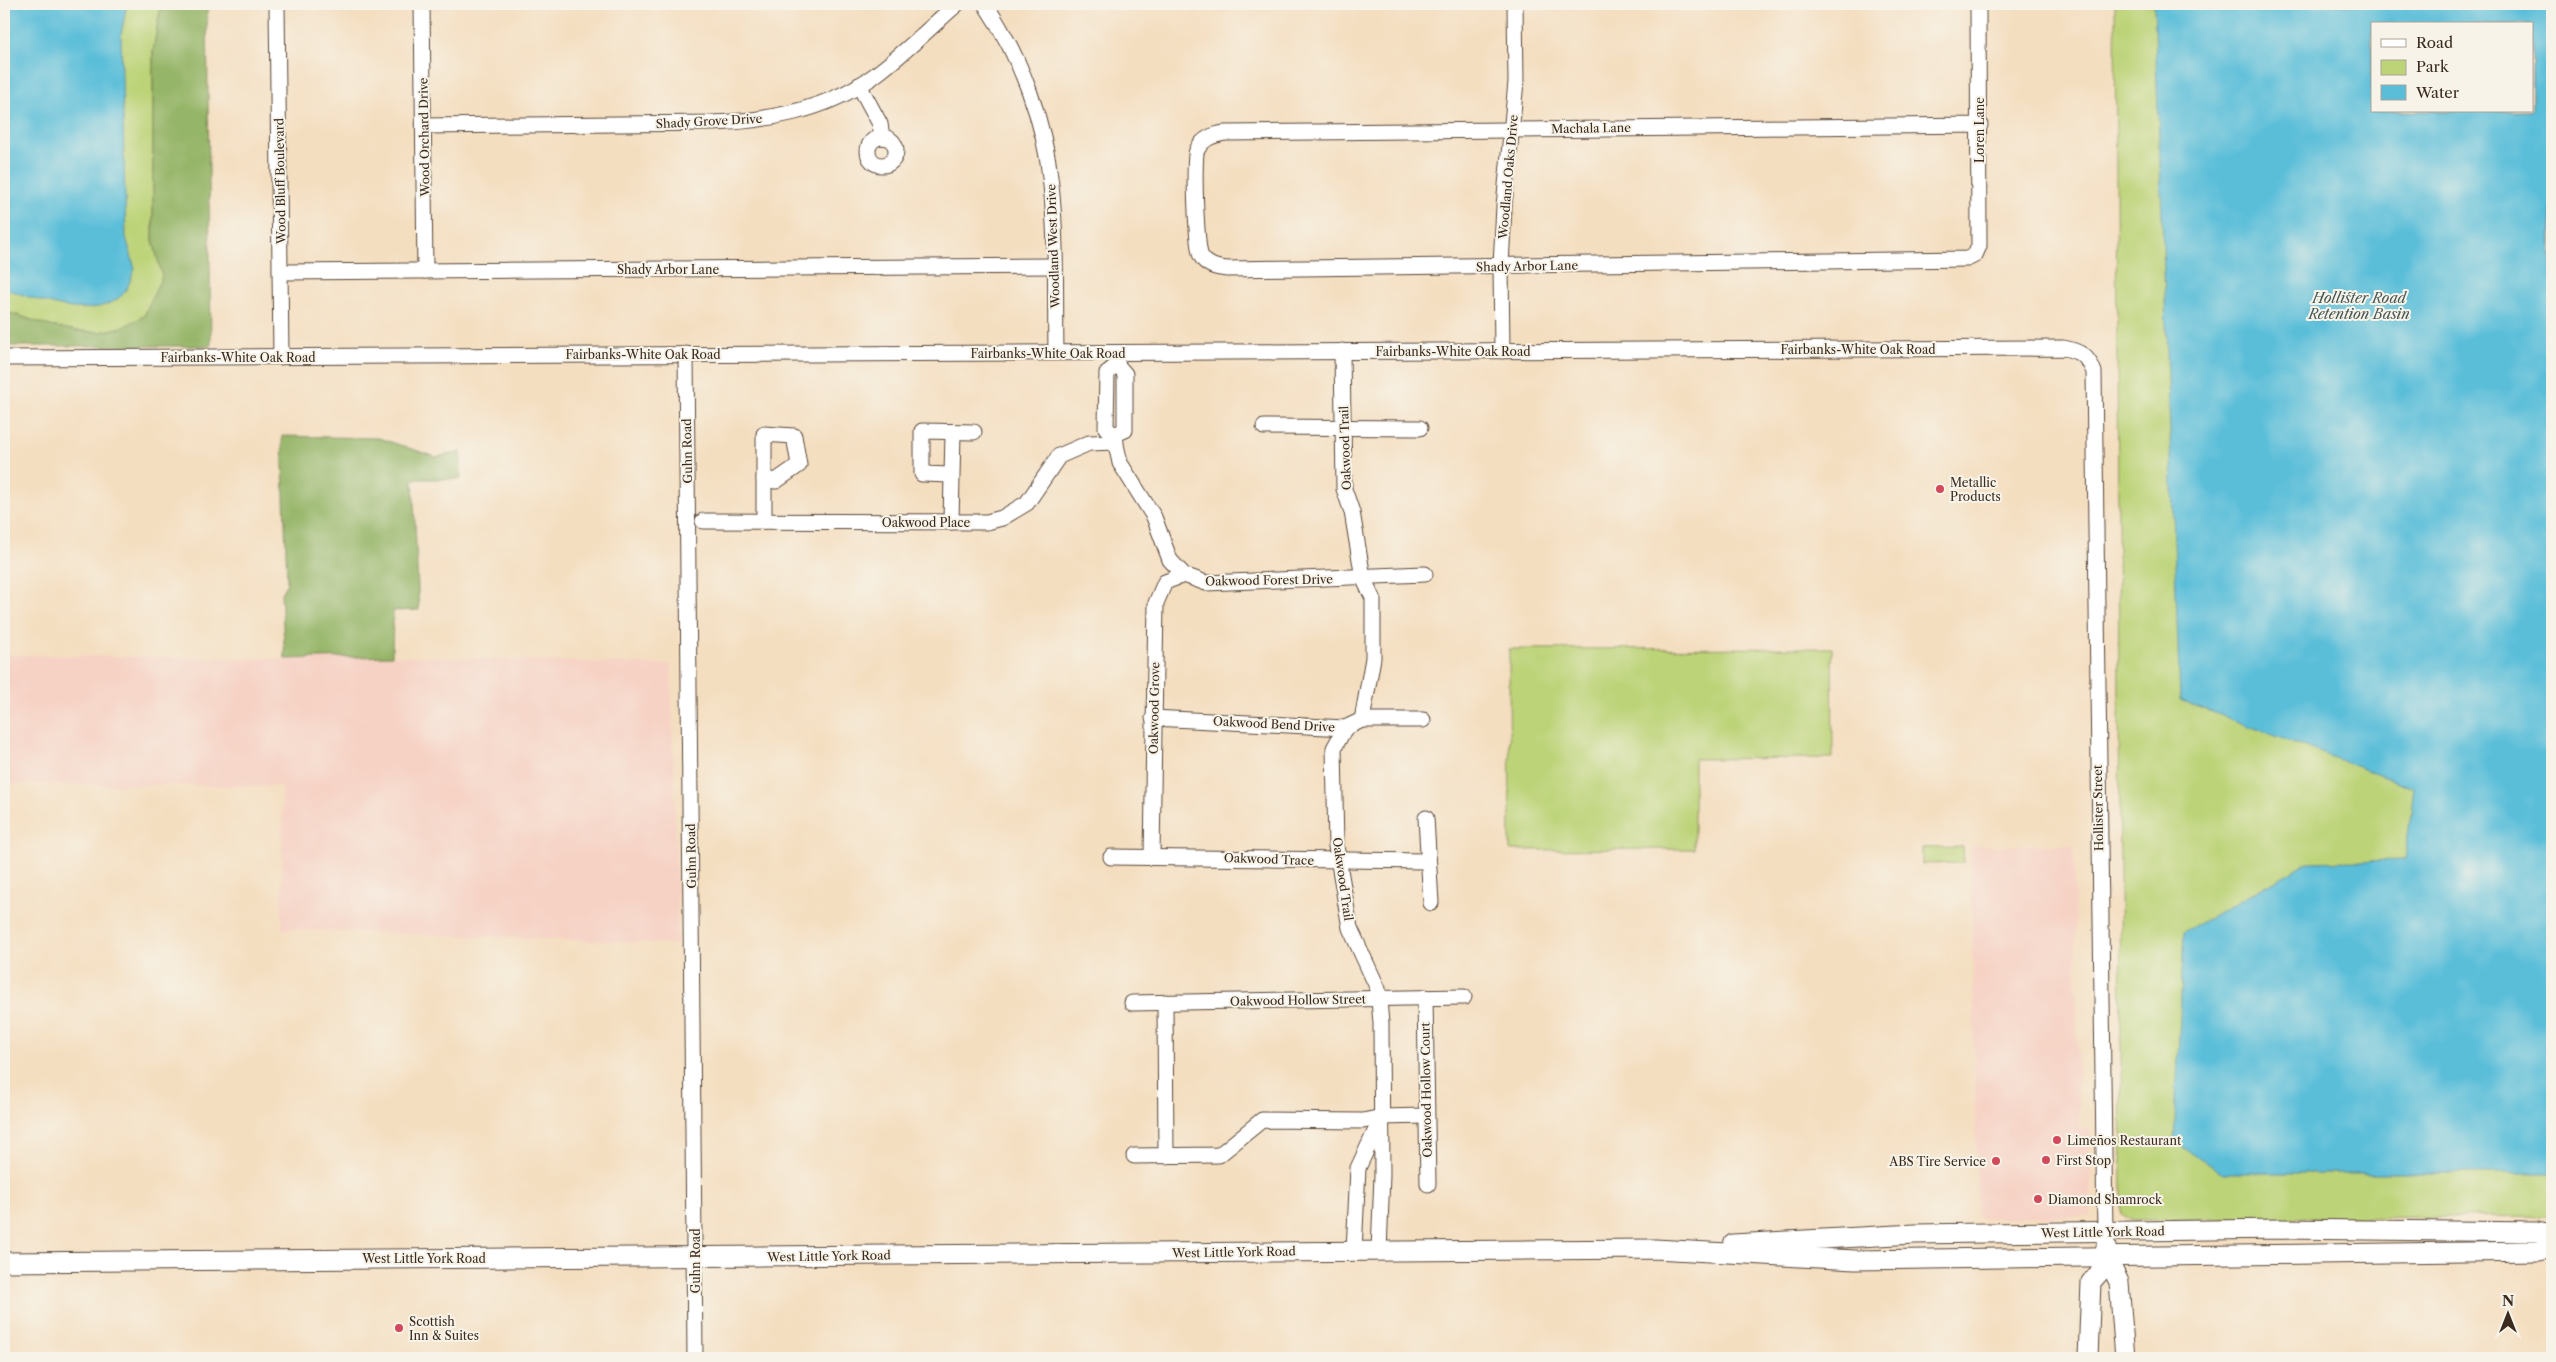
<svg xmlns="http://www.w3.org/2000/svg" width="2556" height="1362" font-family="'Libre Caslon Text',serif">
	<rect width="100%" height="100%" fill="#f7f3e8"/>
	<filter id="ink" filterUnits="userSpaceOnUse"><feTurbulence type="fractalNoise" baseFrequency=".02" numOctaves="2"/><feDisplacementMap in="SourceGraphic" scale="10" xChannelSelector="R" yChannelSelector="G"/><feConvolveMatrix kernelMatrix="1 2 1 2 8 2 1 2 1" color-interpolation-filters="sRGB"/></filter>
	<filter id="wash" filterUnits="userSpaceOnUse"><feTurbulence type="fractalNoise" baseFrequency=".0096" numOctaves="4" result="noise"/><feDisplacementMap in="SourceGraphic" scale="20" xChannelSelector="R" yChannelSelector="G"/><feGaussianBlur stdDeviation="1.12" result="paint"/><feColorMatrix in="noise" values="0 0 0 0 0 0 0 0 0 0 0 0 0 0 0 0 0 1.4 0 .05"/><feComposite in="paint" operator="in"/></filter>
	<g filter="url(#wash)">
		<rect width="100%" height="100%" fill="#f4dec0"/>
		<g fill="#f6d2c4">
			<path d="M 4,655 L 285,659 L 392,656 L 671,665 L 678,944 L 282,929 L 282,786 L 4,784 Z"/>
			<path d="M 2074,845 L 2079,1129 L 2090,1129 L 2091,1216 L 1977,1218 L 1971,846 Z"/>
		</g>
		<g fill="#bcd377" stroke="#7c7e4a" fill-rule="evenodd">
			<path d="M 4,4 L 161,4 L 153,52 L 153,240 L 162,276 L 144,316 L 123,327 L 101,332 L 77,331 L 50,326 L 4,311 Z"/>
			<path d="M 2115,4 L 2552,4 L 2552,1216 L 2130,1220 L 2122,1214 ZM 2372,24 L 2532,24 L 2532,111 L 2372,111 Z"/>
			<path d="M 1832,648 L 1833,758 L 1694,759 L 1694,849 L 1510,850 L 1509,649 Z"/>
			<path d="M 1963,847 L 1964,863 L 1922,864 L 1922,848 Z"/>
		</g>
		<g fill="#95b568" stroke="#687043">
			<path d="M 161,4 L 207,4 L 211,346 L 4,346 L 4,311 L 50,326 L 77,331 L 101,332 L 123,327 L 144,316 L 162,276 L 153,240 L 153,52 Z"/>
			<path d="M 282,436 L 379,438 L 436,457 L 461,452 L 461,479 L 413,479 L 419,610 L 393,611 L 392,656 L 285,659 L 281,593 L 287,583 Z"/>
		</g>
		<g fill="#5abed9" stroke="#4a747c" fill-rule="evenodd">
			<path d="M 4,4 L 127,4 L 121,35 L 126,237 L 135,269 C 131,276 128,291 121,296 C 89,323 38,300 4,288 Z"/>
			<path d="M 2154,4 L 2552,4 L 2552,1173 L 2223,1173 L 2174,1142 L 2184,932 L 2308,862 L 2405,860 L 2414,788 L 2180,700 ZM 2372,24 L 2532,24 L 2532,111 L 2372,111 Z"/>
		</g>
	</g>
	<g filter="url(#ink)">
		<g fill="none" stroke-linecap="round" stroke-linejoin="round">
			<g stroke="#574536" stroke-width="17">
				<g id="minor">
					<path d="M 277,4 L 281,357"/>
					<path d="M 422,4 L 425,271"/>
					<path d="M 985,4 C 1020,56 1045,121 1051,185 C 1057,240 1055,297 1056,352"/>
					<path d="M 1978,4 L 1979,246 L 1975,255 L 1967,259 L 1227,269 C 1217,268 1206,266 1201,256 C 1196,248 1193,158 1197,150 C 1203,138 1213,135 1225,133 L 1980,125"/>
					<path d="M 859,85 L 880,124 L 882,137"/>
					<path d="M 424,126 L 712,123 C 767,121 824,111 871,78 C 902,56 928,29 957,4"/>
					<circle cx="882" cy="151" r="14"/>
					<path d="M 281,272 L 1054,266"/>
					<path d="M 1342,351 L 1344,489 L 1352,512 L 1363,578 L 1373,598 L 1373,658 L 1362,720"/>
					<path d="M 1502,351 L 1501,266 L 1504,206 L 1516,82 L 1515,4"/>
					<path d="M 686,354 L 695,1358"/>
					<path d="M 4,358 L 2063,348 C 2080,351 2088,356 2094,372 L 2105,1233"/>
					<path d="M 1117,365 L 1107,373 L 1106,428 L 1114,435 L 1120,463 L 1154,517 L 1170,560 L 1184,575 L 1206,583 L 1425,574"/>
					<path d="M 1264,427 L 1420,428"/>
					<path d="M 764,434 L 794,436 L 799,465 L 776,481 L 764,479 Z"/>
					<path d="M 1114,435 L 1125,430 L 1125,374 L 1117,365 L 1117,356"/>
					<path d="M 951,475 L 922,474 L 922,431 L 974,432"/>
					<path d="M 764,479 L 764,521"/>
					<path d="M 703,521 L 987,522 L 1002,518 L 1027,503 L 1059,456 L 1089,443 L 1116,442"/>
					<path d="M 951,522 L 953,432"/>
					<path d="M 1153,718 L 1345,728 L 1362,720 L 1423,720"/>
					<path d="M 1345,728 L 1334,748 L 1336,846 L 1350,928 L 1378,989 L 1381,1023 L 1382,1175 L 1379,1251"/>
					<path d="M 1426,818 L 1431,903"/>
					<path d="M 1152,856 L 1156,603 L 1165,582 L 1184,575"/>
					<path d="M 1111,857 L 1427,861"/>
					<path d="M 1425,997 L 1428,1184"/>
					<path d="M 1165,1002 L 1166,1156"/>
					<path d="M 1132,1003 L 1464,997"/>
					<path d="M 1134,1156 L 1219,1155 L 1262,1120 L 1363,1121 L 1382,1117 L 1426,1116"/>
					<path d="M 1354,1251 L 1358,1168 L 1380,1121"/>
				</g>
			</g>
			<g stroke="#574536" stroke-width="21">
				<g id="major">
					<path d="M 1733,1244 L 1915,1234 L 2282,1229 L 2537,1232 L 2552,1235"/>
					<path d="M 2106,1246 L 2107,1258 L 2119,1282 L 2125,1358"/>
					<path d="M 4,1262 L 1655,1249 L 1855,1260 L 2539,1251 L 2552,1248"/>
					<path d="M 2088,1358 L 2091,1282 L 2099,1273 L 2107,1258"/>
				</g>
			</g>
			<use href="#minor" stroke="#fff" stroke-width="15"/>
			<use href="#major" stroke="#fff" stroke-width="19"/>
		</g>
	</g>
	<g fill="#d1495b" stroke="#f7f3e8" stroke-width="2">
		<circle cx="1940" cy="489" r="5"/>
		<circle cx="2057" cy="1140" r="5"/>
		<circle cx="2046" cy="1160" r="5"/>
		<circle cx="1996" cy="1161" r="5"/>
		<circle cx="2038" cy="1199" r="5"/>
		<circle cx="399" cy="1328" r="5"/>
	</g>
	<g text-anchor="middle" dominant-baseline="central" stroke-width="4" stroke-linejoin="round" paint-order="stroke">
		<g font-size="12" fill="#3b2a1e" stroke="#f7f3e8">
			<text transform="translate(709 121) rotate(-3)">Shady Grove Drive</text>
			<text transform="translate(1591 128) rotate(-1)">Machala Lane</text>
			<text transform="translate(1979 130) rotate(-90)">Loren Lane</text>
			<text transform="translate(424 137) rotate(-91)">Wood Orchard Drive</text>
			<text transform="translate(1508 177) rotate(-85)">Woodland Oaks Drive</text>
			<text transform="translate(280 181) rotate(-91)">Wood Bluff Boulevard</text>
			<text transform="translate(1053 246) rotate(-92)">Woodland West Drive</text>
			<text transform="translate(1527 266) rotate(-1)">Shady Arbor Lane</text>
			<text x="668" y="269">Shady Arbor Lane</text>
			<text x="1858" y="349">Fairbanks-White Oak Road</text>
			<text x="1453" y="351">Fairbanks-White Oak Road</text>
			<text x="1048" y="353">Fairbanks-White Oak Road</text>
			<text x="643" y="354">Fairbanks-White Oak Road</text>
			<text x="238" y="357">Fairbanks-White Oak Road</text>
			<text transform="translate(1345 448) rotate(-92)">Oakwood Trail</text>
			<text transform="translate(687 451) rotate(-91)">Guhn Road</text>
			<text x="926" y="522">Oakwood Place</text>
			<text transform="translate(1269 580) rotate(-1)">Oakwood Forest Drive</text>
			<text transform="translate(1154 708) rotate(-89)">Oakwood Grove</text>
			<text transform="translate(1274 724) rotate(3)">Oakwood Bend Drive</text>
			<text transform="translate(2098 808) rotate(-91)">Hollister Street</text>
			<text transform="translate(691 856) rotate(-91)">Guhn Road</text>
			<text transform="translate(1269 859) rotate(2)">Oakwood Trace</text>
			<text transform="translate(1343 879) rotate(82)">Oakwood Trail</text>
			<text transform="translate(1298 1000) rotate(-1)">Oakwood Hollow Street</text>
			<text transform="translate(1426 1090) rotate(-91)">Oakwood Hollow Court</text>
			<text transform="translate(2103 1232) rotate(-1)">West Little York Road</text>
			<text transform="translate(1234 1252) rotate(-1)">West Little York Road</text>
			<text transform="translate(829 1256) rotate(-1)">West Little York Road</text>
			<text x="424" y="1258">West Little York Road</text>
			<text transform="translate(695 1261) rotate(-90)">Guhn Road</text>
		</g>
		<g font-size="12" fill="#3b2a1e" stroke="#f7f3e8" text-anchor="start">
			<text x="1950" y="482">Metallic<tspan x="1950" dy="14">Products</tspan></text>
			<text x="2067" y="1140">Limeños Restaurant</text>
			<text x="2056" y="1160">First Stop</text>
			<text x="1986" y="1161" text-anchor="end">ABS Tire Service</text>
			<text x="2048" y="1199">Diamond Shamrock</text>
			<text x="409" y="1321">Scottish<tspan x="409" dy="14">Inn &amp; Suites</tspan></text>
		</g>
		<g font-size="14" font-style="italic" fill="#445656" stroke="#f7f3e8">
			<text x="2359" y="298">Hollister Road<tspan x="2359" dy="16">Retention Basin</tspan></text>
		</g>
	</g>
	<rect width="2556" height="1362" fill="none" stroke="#f7f3e8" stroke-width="20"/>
	<rect x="2371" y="22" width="162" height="90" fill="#f7f3e8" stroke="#aca397"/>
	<rect x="2381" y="39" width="25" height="8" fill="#ffffff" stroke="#aca397"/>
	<text x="2416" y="48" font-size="15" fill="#3b2a1e">Road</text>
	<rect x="2381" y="60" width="25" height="15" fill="#bcd377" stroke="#aca397"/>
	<text x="2416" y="72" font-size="15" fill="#3b2a1e">Park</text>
	<rect x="2381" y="85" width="25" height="15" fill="#5abed9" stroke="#aca397"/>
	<text x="2416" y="98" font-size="15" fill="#3b2a1e">Water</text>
	<g transform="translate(2508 1314)" stroke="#f7f3e8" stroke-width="4" paint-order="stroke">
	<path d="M0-4L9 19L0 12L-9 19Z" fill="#3b2a1e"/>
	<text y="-8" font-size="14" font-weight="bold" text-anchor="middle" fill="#3b2a1e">N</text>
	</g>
</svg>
